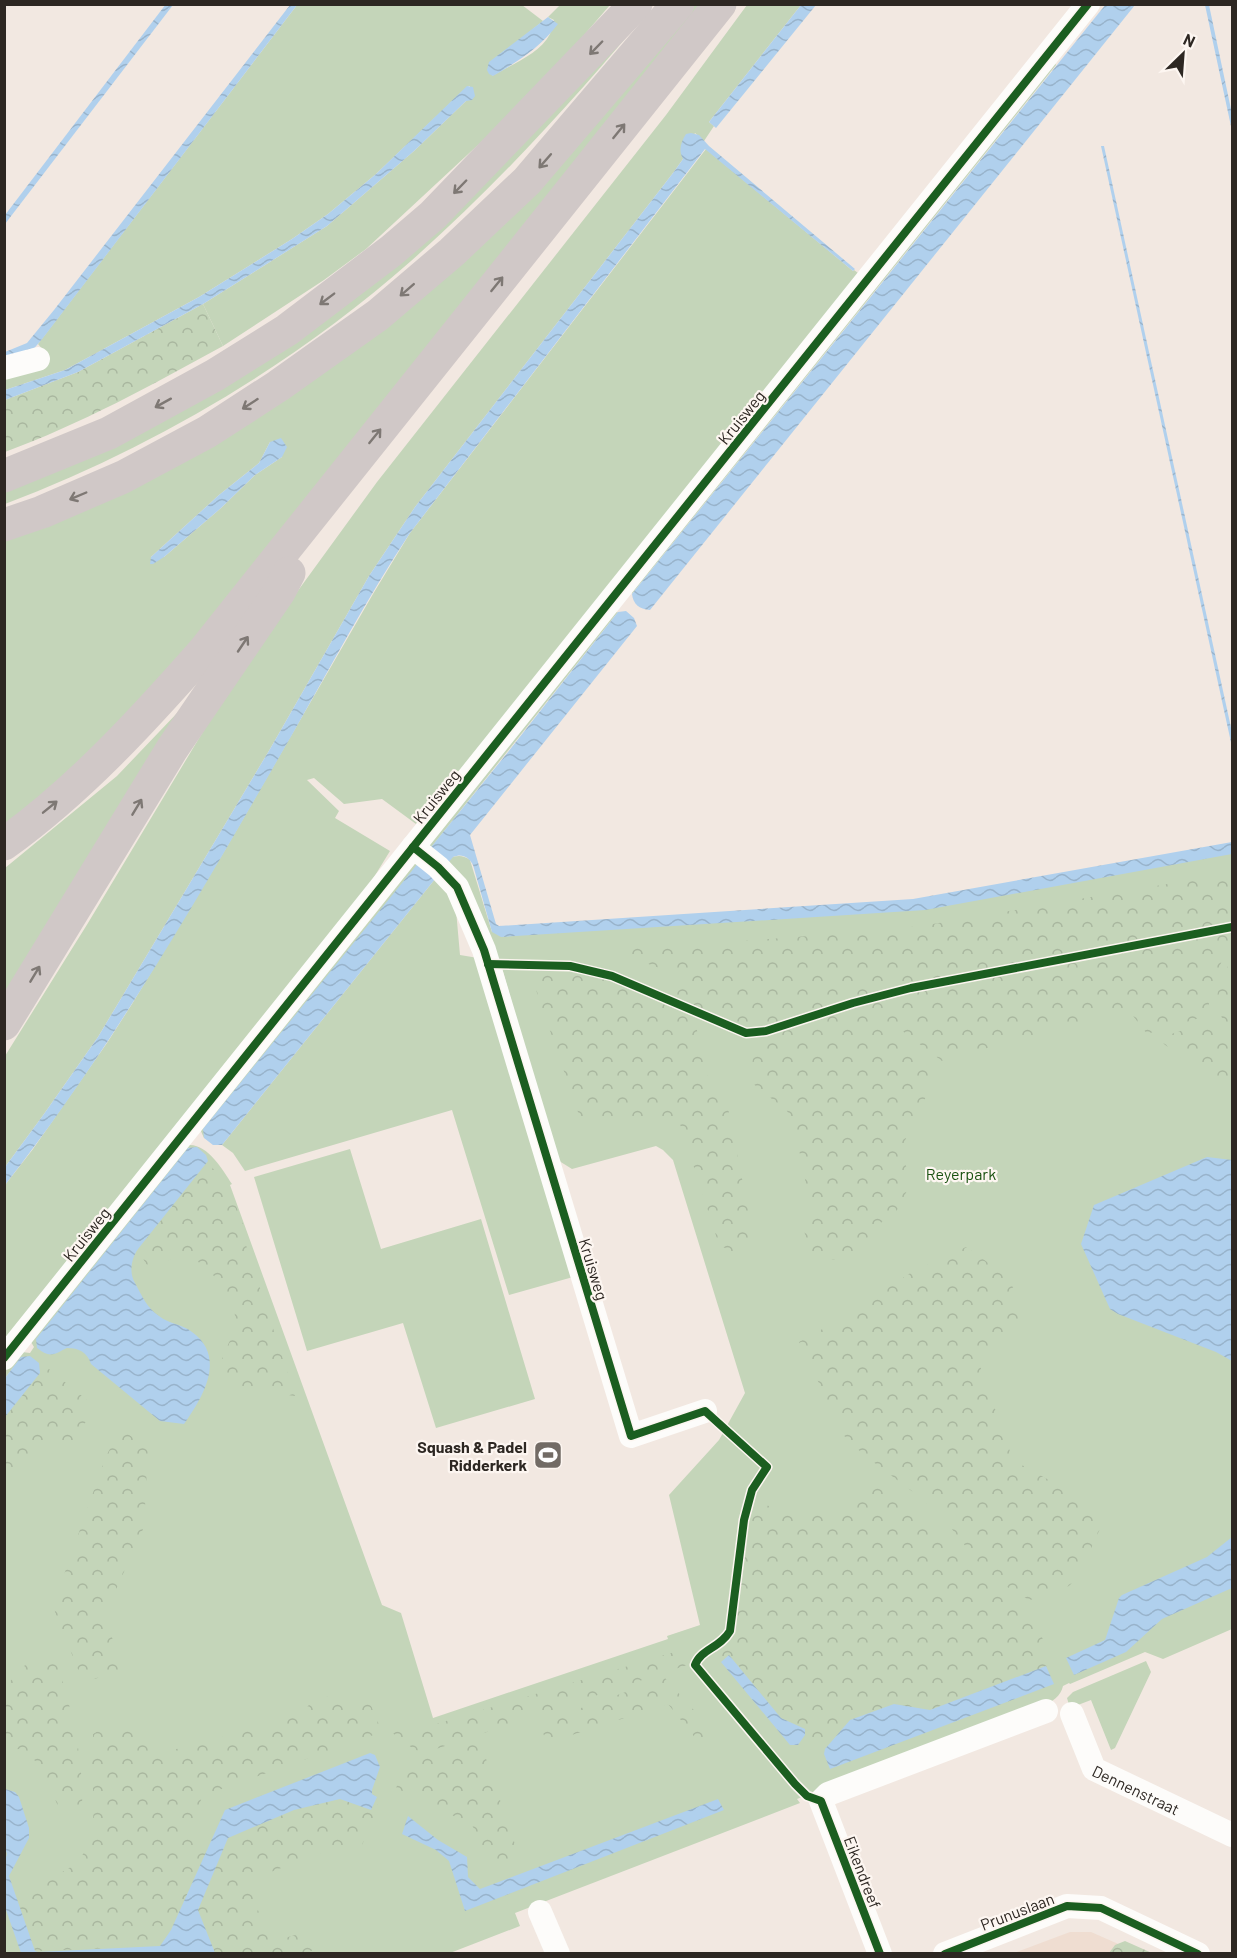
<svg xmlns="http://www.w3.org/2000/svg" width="1237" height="1958" font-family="Barlow,sans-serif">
	<defs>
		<pattern id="forest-crowns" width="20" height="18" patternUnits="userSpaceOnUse" patternTransform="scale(1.5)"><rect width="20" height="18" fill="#c4d5b9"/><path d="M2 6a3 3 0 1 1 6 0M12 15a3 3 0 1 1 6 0" fill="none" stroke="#a9b79f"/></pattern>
		<pattern id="water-waves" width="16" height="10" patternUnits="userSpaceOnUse" patternTransform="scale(1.5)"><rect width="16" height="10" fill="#b0d0ed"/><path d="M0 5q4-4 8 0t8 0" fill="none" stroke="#98b3cb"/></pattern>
	</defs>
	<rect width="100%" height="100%" fill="#f2e8e1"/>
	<path fill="#efddd1" d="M 1070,1932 L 1091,1932 L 1139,1953 L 1011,1954 Z"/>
	<g fill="#c4d5b9" fill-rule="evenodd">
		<path d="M 297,5 L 522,5 L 543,21 L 523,37 L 492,76 C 510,65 540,54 550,34 C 552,30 553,25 554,20 L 548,17 L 560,5 L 610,5 L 578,42 L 493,131 L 366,249 L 324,280 L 223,346 L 203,304 L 327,226 L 414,151 L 467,100 L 470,86 L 467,87 L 376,174 L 328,214 L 292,239 L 199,297 L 65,370 L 5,390 L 4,377 L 49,357 L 38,344 Z"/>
		<path d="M 644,5 L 653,5 C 578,96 499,183 411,261 C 292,366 152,448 5,504 L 5,489 L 228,379 Z"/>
		<path d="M 692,5 L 704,5 L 192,643 L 120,726 L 5,830 L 4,537 L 288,394 ZM 270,442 L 282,457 L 255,475 L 221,508 L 164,557 L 151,557 L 219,495 L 259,463 Z"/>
		<path d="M 747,5 L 801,5 L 709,122 L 714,126 L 704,141 L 695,133 L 683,159 L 673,173 L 415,507 L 369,576 L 270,749 L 98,1037 L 44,1114 L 5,1167 L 5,1056 L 88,923 L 219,705 L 273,625 L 377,482 L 666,115 Z"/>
		<path d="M 1055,63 L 1056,65 L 632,594 L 631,587 Z"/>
		<path d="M 706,149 L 853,271 L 854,270 L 862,276 L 478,754 L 455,775 L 416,824 L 382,799 L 344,804 L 314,778 L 307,780 L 339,811 L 335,818 L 390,851 L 371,882 L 5,1345 L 5,1185 L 33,1149 L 107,1043 L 132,1004 L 225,850 L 373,594 L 410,533 Z"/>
		<path d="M 618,612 L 430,849 L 428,843 L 609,613 Z"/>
		<path d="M 180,710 L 5,1009 L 5,868 L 117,776 Z"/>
		<path d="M 1232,849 L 1232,1629 L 1163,1659 L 1145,1652 L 1070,1684 L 1069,1683 L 1063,1686 C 1061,1696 1052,1702 1043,1706 L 812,1793 L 797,1799 L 800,1803 L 515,1913 L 520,1926 L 450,1953 L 5,1953 L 4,1387 L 21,1358 L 5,1378 L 5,1368 L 22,1352 L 30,1353 L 34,1347 L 31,1342 L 188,1145 C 207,1143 223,1170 232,1184 L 230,1185 L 382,1605 L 401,1613 L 433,1718 L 668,1639 L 667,1636 L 700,1625 L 669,1495 L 719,1440 L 745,1393 L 673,1160 L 663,1150 L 656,1146 L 572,1169 L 556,1159 L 500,961 L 498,960 L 439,862 C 451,858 459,852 470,860 L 492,932 L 910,906 Z"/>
		<path d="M 416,863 L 421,863 L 204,1129 L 204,1138 L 200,1129 L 406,866 Z"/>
		<path d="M 441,877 L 456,910 L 460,955 L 478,958 L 573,1277 L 509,1295 L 452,1110 L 245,1171 L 233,1153 L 222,1145 L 435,879 Z"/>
		<path d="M 350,1149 L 381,1249 L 481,1219 L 535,1399 L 436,1428 L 403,1323 L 307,1351 L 254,1177 Z"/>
		<path d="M 1146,1661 L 1151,1672 L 1115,1748 L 1111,1750 L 1091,1700 L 1070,1708 L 1067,1698 L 1073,1692 Z"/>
	</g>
	<g fill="url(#forest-crowns)">
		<path d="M 203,304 L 223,346 C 152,385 81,424 5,452 L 5,400 L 78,372 Z"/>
		<path d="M 1232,873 L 1232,921 L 913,982 L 858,997 L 770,1025 L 750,1028 L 726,1022 L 677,998 L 672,973 L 625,955 L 623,950 L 629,945 L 673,946 L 849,933 L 921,926 Z"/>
		<path d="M 1227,933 L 1231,933 L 1232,935 L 1208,996 L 1210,1013 L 1194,1020 L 1147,1034 L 1127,1008 L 942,1061 L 901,1030 L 863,1007 L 862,1004 L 884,998 Z"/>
		<path d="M 1232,956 L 1232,1035 C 1228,1027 1222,1019 1218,1010 C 1212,993 1227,971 1232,956 Z"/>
		<path d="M 534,971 L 586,975 L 603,979 L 694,1017 L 710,1088 L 722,1096 L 727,1103 L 753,1234 L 750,1244 L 741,1252 L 731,1251 L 719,1245 L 679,1121 L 659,1118 L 624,1119 L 598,1124 L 590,1123 L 579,1115 L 535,987 Z"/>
		<path d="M 848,1008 L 856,1010 L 942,1069 L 933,1082 L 900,1151 L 912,1181 L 893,1218 L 877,1224 L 850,1263 L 812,1255 L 804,1231 L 812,1214 L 793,1120 L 787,1111 L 752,1083 L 753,1039 L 806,1026 Z"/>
		<path d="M 1208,1022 C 1219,1022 1230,1039 1232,1050 C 1235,1062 1233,1081 1232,1094 L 1221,1089 L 1164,1044 L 1159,1038 Z"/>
		<path d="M 208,1161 L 220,1179 L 228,1185 L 244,1227 L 245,1242 L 295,1396 C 277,1393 229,1389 221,1372 C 217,1362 232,1339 235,1329 C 242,1306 206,1256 182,1256 C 173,1255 162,1266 152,1268 L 146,1264 L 138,1249 Z"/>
		<path d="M 966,1247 C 981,1258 1000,1269 1011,1284 C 1018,1295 1020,1309 1022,1321 L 987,1354 L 980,1366 L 1013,1460 L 1092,1504 L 1100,1529 C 1093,1543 1080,1576 1070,1585 C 1062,1591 1039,1599 1029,1600 L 989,1576 L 944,1519 L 917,1495 L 864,1455 L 845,1437 L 799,1342 L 835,1322 L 912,1272 Z"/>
		<path d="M 49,1369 L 94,1406 L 72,1448 L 48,1445 L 38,1446 L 5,1489 L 5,1417 L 40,1373 Z"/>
		<path d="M 121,1429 L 148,1448 L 144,1527 L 106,1612 L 106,1619 L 123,1671 L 83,1682 L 55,1612 L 54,1603 L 106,1456 Z"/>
		<path d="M 880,1481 L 923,1517 L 1006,1601 L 1016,1607 L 1030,1608 L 1053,1664 L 930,1710 L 894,1704 L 850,1720 L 825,1749 L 805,1735 L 804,1729 L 781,1718 L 730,1655 L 721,1662 L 715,1655 L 728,1646 L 735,1635 L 740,1586 L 755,1502 L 793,1513 L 845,1514 Z"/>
		<path d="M 678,1651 L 690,1664 L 427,1752 L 415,1750 L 391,1732 L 410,1730 L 436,1724 Z"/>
		<path d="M 34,1659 L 56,1659 C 71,1707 84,1758 82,1807 L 67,1809 L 59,1808 C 51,1791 39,1754 19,1749 C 15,1749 9,1750 5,1751 L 5,1687 L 24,1666 Z"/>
		<path d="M 665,1678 L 717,1736 L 701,1745 L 668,1704 L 547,1743 L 539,1723 Z"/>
		<path d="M 338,1696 L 356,1702 L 370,1703 L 382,1732 L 202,1796 L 193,1828 L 209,1846 L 171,1930 L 161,1946 L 35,1951 L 14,1892 C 30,1884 50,1879 66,1870 C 103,1850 92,1797 92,1762 C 92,1753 93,1744 93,1734 C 125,1716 140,1734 165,1752 L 284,1721 L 303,1711 L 311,1703 L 325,1697 Z"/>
		<path d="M 480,1741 L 519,1856 L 493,1866 L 472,1825 L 396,1788 L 404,1771 L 418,1761 Z"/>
		<path d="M 340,1799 L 371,1810 L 374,1803 L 380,1806 L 361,1847 L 329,1850 L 247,1881 L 270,1942 L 299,1934 L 324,1946 L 306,1953 L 215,1953 L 198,1910 L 228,1838 L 294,1810 Z"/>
		<path d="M 1125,1941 L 1152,1953 L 1109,1953 L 1115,1945 Z"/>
	</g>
	<g fill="url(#water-waves)">
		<path d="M 166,4 L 173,5 L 5,224 L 5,215 Z"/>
		<path d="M 1106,4 L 1135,5 L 650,610 C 639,609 633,604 632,594 Z"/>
		<path d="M 290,5 L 297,5 L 43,338 L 31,352 L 5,359 L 5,352 L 27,343 L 54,310 Z"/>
		<path d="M 801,5 L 816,5 L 716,128 L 709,122 Z"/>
		<path d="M 1205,5 L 1209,5 L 1232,114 L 1232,131 Z"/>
		<path d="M 548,17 L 558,24 C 540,48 518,61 493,76 L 489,74 L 487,70 L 489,62 Z"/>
		<path d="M 467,86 L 473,87 L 475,96 L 472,100 L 466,101 L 414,151 L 327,226 L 203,304 L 78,372 L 5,400 L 5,390 L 65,370 L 199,297 L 292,239 L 328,214 L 376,174 Z"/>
		<path d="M 691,133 L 699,135 L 709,146 L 855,269 L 853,271 L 705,149 L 410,533 C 367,598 331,666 293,733 C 204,888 115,1044 5,1185 L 5,1167 L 44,1114 L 98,1037 L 270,749 L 369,576 L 415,507 L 673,173 L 683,159 C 678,150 681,142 686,134 Z"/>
		<path d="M 1101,146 L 1104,146 L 1232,732 L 1232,747 Z"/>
		<path d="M 281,438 L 287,447 L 282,457 L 255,475 L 221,508 L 164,557 L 153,564 L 150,564 L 151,557 L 219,495 L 259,463 L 270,442 Z"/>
		<path d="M 626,611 L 634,618 L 637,626 L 470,835 L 496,924 L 499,926 L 913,899 L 1232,842 L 1232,854 L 925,910 L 501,937 L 492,932 L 473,865 C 469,857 462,853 453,857 L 435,879 L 222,1145 L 213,1145 L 204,1138 L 203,1129 L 508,752 L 618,612 Z"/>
		<path d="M 197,1147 L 206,1155 L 208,1161 L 138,1249 C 131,1259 129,1273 135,1283 C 142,1296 147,1308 159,1316 C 169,1324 182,1324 192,1332 C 227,1357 203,1397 184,1424 L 160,1421 L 91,1364 C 87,1352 79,1348 67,1348 C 53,1355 50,1358 37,1348 L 36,1339 L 188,1148 Z"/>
		<path d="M 1207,1157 L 1232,1160 L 1232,1361 L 1216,1352 L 1118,1314 L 1110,1309 L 1081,1244 L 1094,1205 Z"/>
		<path d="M 30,1356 L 39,1363 L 40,1373 L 5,1417 L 5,1378 L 21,1357 Z"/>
		<path d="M 1232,1537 L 1232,1588 L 1162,1619 L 1126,1652 L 1074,1675 L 1066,1658 L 1105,1640 L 1119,1598 L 1122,1595 L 1207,1557 Z"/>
		<path d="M 729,1655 L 781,1718 L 805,1729 L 805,1735 L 798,1745 L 790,1745 L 721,1662 Z"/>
		<path d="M 1046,1666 L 1054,1684 L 830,1769 L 824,1754 L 825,1749 L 850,1720 L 894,1704 L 930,1710 Z"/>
		<path d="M 370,1753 L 375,1755 L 380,1767 L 372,1790 L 372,1794 L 377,1797 L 371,1810 L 340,1799 L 294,1810 L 228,1838 L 198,1910 L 215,1953 L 21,1953 L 5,1907 L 5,1860 L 7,1854 L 4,1845 L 5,1789 L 15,1792 L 19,1797 L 29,1828 L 29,1838 L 9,1876 L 35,1951 L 38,1952 L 160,1946 L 171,1930 L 225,1810 Z"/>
		<path d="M 718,1799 L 724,1810 L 465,1911 L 449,1861 L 436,1850 L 402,1834 L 408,1816 L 438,1840 L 467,1857 L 468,1877 L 480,1889 Z"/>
	</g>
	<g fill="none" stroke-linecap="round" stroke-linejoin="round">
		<g stroke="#fdfcfa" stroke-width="24">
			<path d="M 4,368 L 38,359"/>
			<path d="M 413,847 L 438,867 L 457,887 L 484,950 L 631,1436 L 705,1411"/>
			<path d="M 4,1358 L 1088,4"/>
			<path id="s1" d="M 1072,1714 L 1094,1769 L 1232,1835"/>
			<path d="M 540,1912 L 558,1954"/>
			<path d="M 880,1954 L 821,1801 L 828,1794 L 1046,1711"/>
			<path d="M 945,1954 L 1067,1906 L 1101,1908 L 1198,1954"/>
		</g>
		<g stroke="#d0c8c7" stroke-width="33">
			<path d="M 4,476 L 109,433 L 215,375 L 287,330 L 391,251 L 433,215 L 636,4"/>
			<path d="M 4,525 L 42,512 L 123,477 L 207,432 L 278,386 L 378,315 L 452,252 L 527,181 L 678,4"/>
			<path d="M 4,844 C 80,789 142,721 203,652 L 720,4"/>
			<path d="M 4,1024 L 172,749 L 279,592 L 289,573"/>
		</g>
		<g stroke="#fdf6f1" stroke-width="11">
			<g id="cycleway">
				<path d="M 413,847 L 438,867 L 457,887 L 484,950 L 631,1436 L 705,1411 L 767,1467 L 752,1490 L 744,1520 L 730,1631 C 720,1648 701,1649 695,1665 L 795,1784 L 807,1796 L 821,1801 L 880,1954"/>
				<path d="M 488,964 L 570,966 L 612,976 L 746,1033 L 766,1031 L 853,1003 L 911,988 L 1232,927"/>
				<path d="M 4,1358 L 1088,4"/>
				<path d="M 945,1954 L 1067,1906 L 1101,1908 L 1198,1954"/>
			</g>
		</g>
		<use href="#cycleway" stroke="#1b5e20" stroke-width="8"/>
	</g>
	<defs><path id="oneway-shaft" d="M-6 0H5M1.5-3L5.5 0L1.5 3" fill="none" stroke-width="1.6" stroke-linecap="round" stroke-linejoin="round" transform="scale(1.5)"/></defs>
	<g stroke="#7e7874">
		<use href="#oneway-shaft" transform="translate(596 48) rotate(134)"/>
		<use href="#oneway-shaft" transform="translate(619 131) rotate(-51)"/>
		<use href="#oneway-shaft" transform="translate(545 161) rotate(131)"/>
		<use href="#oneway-shaft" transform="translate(460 187) rotate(134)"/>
		<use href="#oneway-shaft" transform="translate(497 284) rotate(-51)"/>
		<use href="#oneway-shaft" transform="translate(407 290) rotate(139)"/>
		<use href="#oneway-shaft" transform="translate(327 299) rotate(143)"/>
		<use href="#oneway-shaft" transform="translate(163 403) rotate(151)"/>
		<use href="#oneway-shaft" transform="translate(250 404) rotate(147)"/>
		<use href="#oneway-shaft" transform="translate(375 436) rotate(-51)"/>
		<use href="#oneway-shaft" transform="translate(78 496) rotate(157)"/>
		<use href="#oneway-shaft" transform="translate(243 644) rotate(-56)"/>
		<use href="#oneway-shaft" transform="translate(50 807) rotate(-39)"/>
		<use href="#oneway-shaft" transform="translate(137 807) rotate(-59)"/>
		<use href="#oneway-shaft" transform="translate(35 974) rotate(-59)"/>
	</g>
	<defs>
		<g id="stadium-square" transform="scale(1.5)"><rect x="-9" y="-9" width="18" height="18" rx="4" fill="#726b65" stroke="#fdf6f1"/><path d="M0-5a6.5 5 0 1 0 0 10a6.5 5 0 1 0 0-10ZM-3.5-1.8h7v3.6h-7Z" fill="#fff"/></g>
	</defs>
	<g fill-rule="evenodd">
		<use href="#stadium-square" x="548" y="1455"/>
	</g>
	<g text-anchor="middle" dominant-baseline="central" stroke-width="4.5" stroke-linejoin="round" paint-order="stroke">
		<g font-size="16" fill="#2d2722" stroke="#fdf6f1">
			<text transform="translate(741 417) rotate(-51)">Kruisweg</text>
			<text transform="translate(436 796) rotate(-51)">Kruisweg</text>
			<text transform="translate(86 1234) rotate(-51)">Kruisweg</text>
			<text transform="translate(594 1269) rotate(73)">Kruisweg</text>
			<text stroke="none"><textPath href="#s1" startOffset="106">Dennenstraat</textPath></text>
			<text transform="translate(863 1872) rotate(69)">Eikendreef</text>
			<text transform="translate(1017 1911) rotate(-21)">Prunuslaan</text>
		</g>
		<g font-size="16" fill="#195110" stroke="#fdf6f1">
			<text x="961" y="1173">Reyerpark</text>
		</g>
		<g font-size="16" font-weight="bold" fill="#2d2722" stroke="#fdf6f1" text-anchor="end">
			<text x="527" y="1446">Squash &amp; Padel<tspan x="527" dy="18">Ridderkerk</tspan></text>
		</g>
	</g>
	<rect width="1237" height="1958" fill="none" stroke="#2d2722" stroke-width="12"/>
	<g transform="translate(1183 54) rotate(25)" stroke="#fdf6f1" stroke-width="4.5" paint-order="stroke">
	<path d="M0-4.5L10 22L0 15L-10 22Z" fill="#2d2722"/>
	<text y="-9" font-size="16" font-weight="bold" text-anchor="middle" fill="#2d2722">N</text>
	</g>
</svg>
